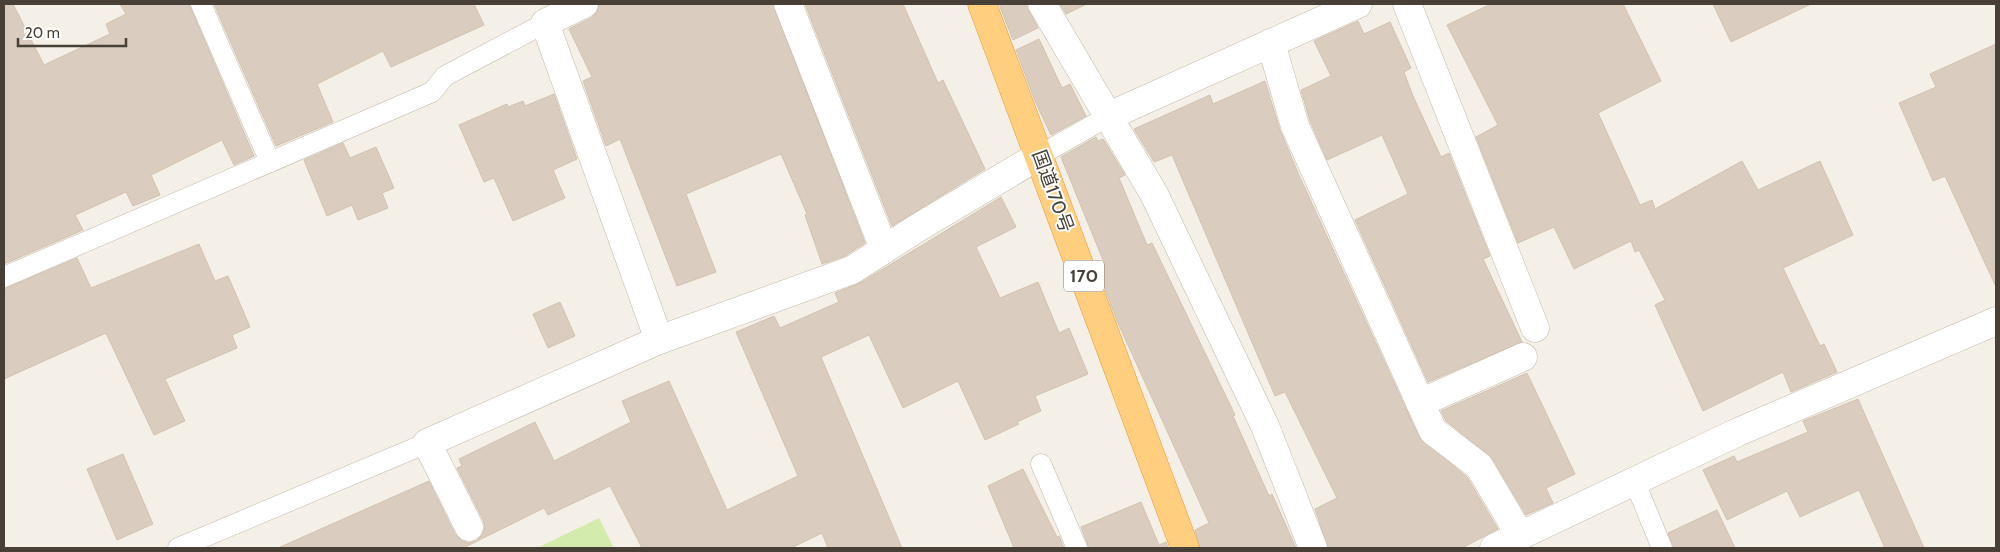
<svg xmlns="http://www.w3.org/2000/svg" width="2000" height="552" font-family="Cabin,'Noto Sans JP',sans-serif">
	<rect width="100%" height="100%" fill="#f5f0e7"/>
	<path fill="#d4ebae" d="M 599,518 L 614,548 L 537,548 Z"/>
	<g fill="#dacdbf" stroke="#d2c2af">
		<path d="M 4,4 L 13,4 L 44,65 L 110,34 L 106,24 L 126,14 L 120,4 L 189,4 L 254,156 L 234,165 L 222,140 L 151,175 L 160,195 L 133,206 L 126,192 L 75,215 L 83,230 L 4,264 Z"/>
		<path d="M 214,4 L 474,4 L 484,25 L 391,67 L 383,51 L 317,84 L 333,122 L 276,146 Z"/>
		<path d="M 599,4 L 773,4 L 865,243 L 845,256 L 822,264 L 805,215 L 807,214 L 781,154 L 686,194 L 716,272 L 677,286 L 620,139 L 606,146 L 583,81 L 592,77 L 569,29 L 591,18 L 597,12 Z"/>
		<path d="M 805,4 L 903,4 L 938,83 L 943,80 L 985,169 L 892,226 Z"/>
		<path d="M 999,4 L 1026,4 L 1038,28 L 1013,40 Z"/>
		<path d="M 1060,4 L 1087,4 L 1066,14 Z"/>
		<path d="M 1491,4 L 1623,4 L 1661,81 L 1598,113 L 1640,205 L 1652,200 L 1655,209 L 1742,161 L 1758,190 L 1820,161 L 1853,235 L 1783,268 L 1820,346 L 1824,344 L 1837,372 L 1791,392 L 1783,372 L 1703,411 L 1655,305 L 1665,300 L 1639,250 L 1635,252 L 1631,241 L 1574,269 L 1554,227 L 1518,243 L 1476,137 L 1498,125 L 1447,25 Z"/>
		<path d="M 1713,4 L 1811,4 L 1731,42 Z"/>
		<path d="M 1358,21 L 1364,34 L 1390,22 L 1411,68 L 1404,72 L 1413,96 L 1441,157 L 1449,153 L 1490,256 L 1483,259 L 1522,342 L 1428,382 L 1355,220 L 1408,194 L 1382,135 L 1327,160 L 1310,121 L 1301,90 L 1331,76 L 1314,41 Z"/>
		<path d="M 1039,39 L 1062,88 L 1070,84 L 1086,116 L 1051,135 L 1035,101 L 1016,50 Z"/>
		<path d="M 1996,44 L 1996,287 L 1945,176 L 1933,181 L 1899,103 L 1936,87 L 1930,74 Z"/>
		<path d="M 1265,81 L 1280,130 L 1298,173 L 1419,437 L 1467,477 L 1498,529 L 1462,548 L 1328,548 L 1315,509 L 1337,498 L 1285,392 L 1275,396 L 1172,155 L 1154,162 L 1134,129 L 1210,95 L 1213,104 Z"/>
		<path d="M 554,94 L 577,159 L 553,170 L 565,198 L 513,221 L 494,178 L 484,182 L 459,125 L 507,104 L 508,107 L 523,101 L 525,106 Z"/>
		<path d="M 1096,137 L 1098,141 L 1103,139 L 1105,142 L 1125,175 L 1119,178 L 1147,245 L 1152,243 L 1235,415 L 1233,416 L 1269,496 L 1272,494 L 1296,548 L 1200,548 L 1195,530 L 1209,523 L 1117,321 L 1097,268 L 1105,265 L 1061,157 Z"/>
		<path d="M 343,143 L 350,158 L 376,147 L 394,188 L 382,193 L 388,208 L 358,220 L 352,205 L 327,216 L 304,160 Z"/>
		<path d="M 1001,197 L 1016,227 L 976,247 L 1000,298 L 1038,282 L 1059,333 L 1069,328 L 1088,374 L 1035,396 L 1041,411 L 1017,422 L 1019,424 L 985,440 L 958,381 L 903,408 L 869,335 L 821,357 L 902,548 L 828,548 L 822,533 L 791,548 L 642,548 L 610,486 L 548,515 L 544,508 L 463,548 L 278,548 L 429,481 L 455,534 L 461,540 L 469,543 L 476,541 L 482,535 L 485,527 L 483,520 L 457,468 L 462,466 L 459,459 L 535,422 L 554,461 L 631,422 L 622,401 L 669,381 L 727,510 L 798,476 L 736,332 L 774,316 L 780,328 L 839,302 L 835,293 L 860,283 Z"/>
		<path d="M 199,244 L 215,281 L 228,276 L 250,327 L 232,335 L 237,348 L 165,379 L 185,421 L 154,435 L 106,333 L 4,379 L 4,289 L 77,258 L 91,288 Z"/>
		<path d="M 560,302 L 575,336 L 548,348 L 533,314 Z"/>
		<path d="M 1527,373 L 1575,474 L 1546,488 L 1553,503 L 1526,515 L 1492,458 L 1446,421 L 1441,411 Z"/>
		<path d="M 1858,399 L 1924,548 L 1885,548 L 1859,490 L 1800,517 L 1787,491 L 1727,520 L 1703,470 L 1734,456 L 1737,462 L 1808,432 L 1803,421 Z"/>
		<path d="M 123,454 L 153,524 L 117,540 L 87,469 Z"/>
		<path d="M 1023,469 L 1057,537 L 1059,536 L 1064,548 L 1014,548 L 988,486 Z"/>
		<path d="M 1141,502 L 1159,545 L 1166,542 L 1168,548 L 1089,548 L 1081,527 Z"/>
		<path d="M 1717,510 L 1735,548 L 1674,548 L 1668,533 Z"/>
	</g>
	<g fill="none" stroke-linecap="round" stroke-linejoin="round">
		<g stroke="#c1b7a9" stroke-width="21">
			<g id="service">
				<path d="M 201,4 L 270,162"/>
				<path d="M 1040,155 L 1109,116"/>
				<path d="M 4,277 L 432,92 L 445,76 L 545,23"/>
				<path d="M 1041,464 L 1077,548"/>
				<path d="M 1634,480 L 1662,548"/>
				<path d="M 178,548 L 427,443"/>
			</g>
		</g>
		<g stroke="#c1b7a9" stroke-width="29">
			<g id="minor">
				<path d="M 788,4 L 884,249"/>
				<path d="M 1042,4 L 1154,194 L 1265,426 L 1313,548"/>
				<path d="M 1407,4 L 1535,328"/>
				<path d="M 1271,43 L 1295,126 L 1433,431 L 1479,466 L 1520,535"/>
				<path d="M 1109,116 L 1358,4"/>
				<path d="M 659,340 L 852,270 L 919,227 L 1040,155"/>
				<path d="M 1420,403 L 1523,357"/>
				<path d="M 469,527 L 427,443 L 659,340 L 545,23 L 584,4"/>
				<path d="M 1494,548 L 1738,432 L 1996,321"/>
			</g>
		</g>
		<g stroke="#e7962f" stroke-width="29">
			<path id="trunk" d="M 982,4 L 1185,548"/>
		</g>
		<use href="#service" stroke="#fff" stroke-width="20"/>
		<use href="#minor" stroke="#fff" stroke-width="28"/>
		<use href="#trunk" stroke="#ffce7f" stroke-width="28"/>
	</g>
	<g text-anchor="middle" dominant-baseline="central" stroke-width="4" stroke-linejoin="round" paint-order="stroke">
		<rect fill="#fff" stroke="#7f7972" stroke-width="1" x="1064" y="260.5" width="40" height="31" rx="4"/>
		<g font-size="18" font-weight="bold" fill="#484036">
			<text x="1084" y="276">170</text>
		</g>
		<g font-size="19" fill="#484036" stroke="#fff">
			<text transform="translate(1053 191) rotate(70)">国道170号</text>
		</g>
	</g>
	<rect width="2000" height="552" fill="none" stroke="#484036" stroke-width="10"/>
	<path d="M18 38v8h108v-8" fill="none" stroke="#484036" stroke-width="2.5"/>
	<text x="25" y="38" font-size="15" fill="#484036" stroke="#ffffff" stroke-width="4" paint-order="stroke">20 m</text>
</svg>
